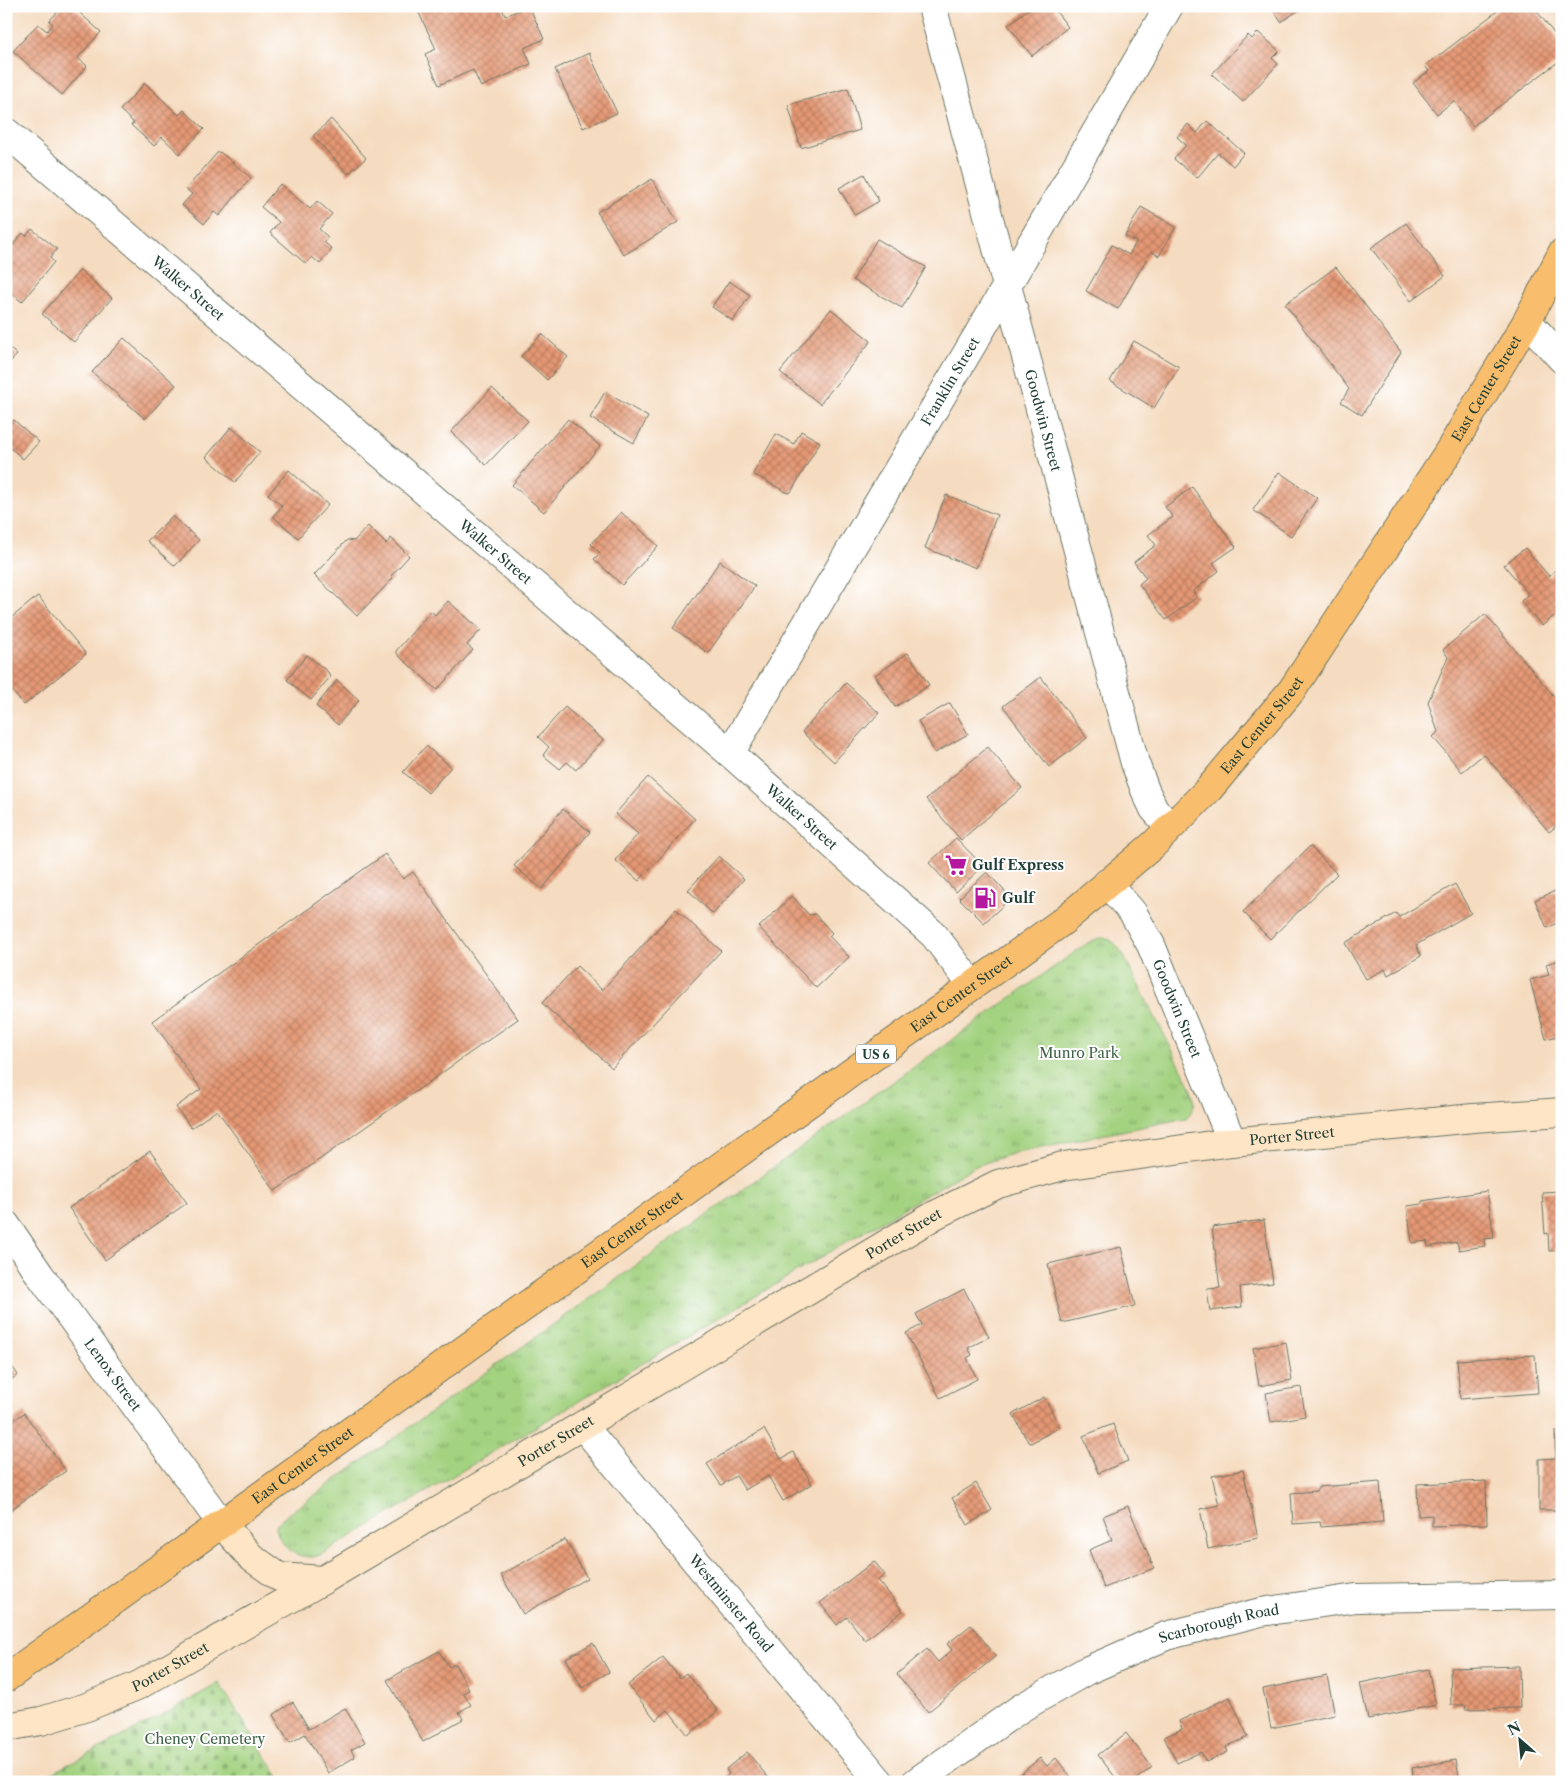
<svg xmlns="http://www.w3.org/2000/svg" width="1568" height="1788" font-family="'Libre Caslon Text',serif">
	<defs>
		<pattern id="cemetery-stones" width="16" height="16" patternUnits="userSpaceOnUse" patternTransform="scale(1.25)"><rect width="16" height="16" fill="#a3d280"/><path d="M2 7V4a2 2 0 0 1 4 0v3zM10 15v-3a2 2 0 0 1 4 0v3z" fill="#84ac6a"/></pattern>
		<pattern id="park-tufts" width="24" height="20" patternUnits="userSpaceOnUse" patternTransform="scale(1.25)"><rect width="24" height="20" fill="#a3d280"/><path d="M3 7l-1-3M5 7V3M7 7l1-3M15 17l-1-3M17 17v-4M19 17l1-3" fill="none" stroke="#84ac6a"/></pattern>
		<pattern id="building-cross-hatch" width="8" height="8" patternUnits="userSpaceOnUse" patternTransform="scale(1.25)"><rect width="8" height="8" fill="#e59874"/><path d="M0 0l8 8M0 8l8-8" fill="none" stroke="#b97d60"/></pattern>
	</defs>
	<rect width="100%" height="100%" fill="#fff"/>
	<filter id="ink" filterUnits="userSpaceOnUse"><feTurbulence type="fractalNoise" baseFrequency=".02" numOctaves="2"/><feDisplacementMap in="SourceGraphic" scale="10" xChannelSelector="R" yChannelSelector="G"/><feConvolveMatrix kernelMatrix="1 2 1 2 8 2 1 2 1" color-interpolation-filters="sRGB"/></filter>
	<filter id="wash" filterUnits="userSpaceOnUse"><feTurbulence type="fractalNoise" baseFrequency=".0096" numOctaves="4" result="noise"/><feDisplacementMap in="SourceGraphic" scale="20" xChannelSelector="R" yChannelSelector="G"/><feGaussianBlur stdDeviation="1.12" result="paint"/><feColorMatrix in="noise" values="0 0 0 0 0 0 0 0 0 0 0 0 0 0 0 0 0 1.4 0 .05"/><feComposite in="paint" operator="in"/></filter>
	<g filter="url(#wash)">
		<rect width="100%" height="100%" fill="#f5dbbf"/>
		<path fill="url(#cemetery-stones)" stroke="#61885a" d="M 219,1683 L 282,1782 L 34,1782 L 162,1716 Z"/>
		<path fill="url(#park-tufts)" stroke="#61885a" d="M 1099,938 C 1111,937 1116,944 1122,953 L 1190,1085 C 1196,1098 1197,1107 1186,1118 L 1017,1152 L 976,1166 L 958,1176 L 320,1555 C 302,1563 278,1547 276,1527 L 278,1523 L 288,1514 L 1089,942 Z"/>
		<g id="blocks">
			<g fill="url(#building-cross-hatch)">
				<path d="M 63,6 L 72,6 L 101,32 L 78,58 L 87,66 L 62,95 L 13,51 L 38,24 L 47,31 L 53,24 L 49,21 Z"/>
				<path d="M 429,6 L 501,6 L 505,16 L 529,6 L 544,39 L 524,48 L 531,64 L 481,87 L 473,70 L 439,85 L 425,54 L 436,49 L 418,11 Z"/>
				<path d="M 1032,6 L 1052,6 L 1068,27 L 1032,56 L 1008,25 Z"/>
				<path d="M 1271,6 L 1305,6 L 1281,22 Z"/>
				<path d="M 1504,6 L 1533,6 L 1562,44 L 1562,59 L 1473,126 L 1454,101 L 1437,114 L 1413,83 L 1429,71 L 1425,66 Z"/>
				<path d="M 1258,32 L 1279,51 L 1272,58 L 1278,64 L 1243,102 L 1212,74 L 1248,35 L 1252,39 Z"/>
				<path d="M 589,53 L 617,113 L 583,128 L 555,69 Z"/>
				<path d="M 145,83 L 179,115 L 184,110 L 204,129 L 180,154 L 162,137 L 154,146 L 131,125 L 134,123 L 120,110 Z"/>
				<path d="M 848,88 L 860,130 L 801,148 L 788,105 Z"/>
				<path d="M 331,119 L 366,158 L 348,174 L 313,136 Z"/>
				<path d="M 1207,121 L 1244,153 L 1233,166 L 1218,153 L 1197,178 L 1174,159 L 1186,145 L 1177,137 L 1188,124 L 1197,133 Z"/>
				<path d="M 220,152 L 251,178 L 219,216 L 214,212 L 204,224 L 182,205 L 192,194 L 186,189 L 217,153 Z"/>
				<path d="M 864,174 L 879,201 L 855,215 L 839,188 Z"/>
				<path d="M 652,179 L 678,222 L 624,255 L 597,212 Z"/>
				<path d="M 280,184 L 310,209 L 317,201 L 332,214 L 319,229 L 328,237 L 324,242 L 332,249 L 320,264 L 312,257 L 306,264 L 270,233 L 279,222 L 261,207 Z"/>
				<path d="M 1141,207 L 1176,227 L 1159,256 L 1151,251 L 1118,309 L 1086,291 L 1112,245 L 1129,255 L 1136,242 L 1125,236 Z"/>
				<path d="M 1406,223 L 1445,276 L 1411,301 L 1371,248 Z"/>
				<path d="M 32,229 L 57,249 L 50,258 L 54,262 L 22,302 L 6,289 L 6,253 L 23,233 L 26,236 Z"/>
				<path d="M 877,239 L 926,267 L 902,308 L 853,280 Z"/>
				<path d="M 1336,267 L 1401,352 L 1362,415 L 1341,402 L 1349,389 L 1285,304 Z"/>
				<path d="M 80,270 L 112,298 L 74,342 L 42,314 Z"/>
				<path d="M 729,281 L 750,295 L 733,321 L 712,307 Z"/>
				<path d="M 831,309 L 871,341 L 820,404 L 780,372 Z"/>
				<path d="M 542,334 L 568,357 L 547,380 L 521,356 Z"/>
				<path d="M 124,338 L 176,385 L 145,419 L 92,372 Z"/>
				<path d="M 1134,341 L 1179,367 L 1154,408 L 1110,381 Z"/>
				<path d="M 6,345 L 17,355 L 6,366 Z"/>
				<path d="M 492,388 L 528,421 L 486,465 L 451,432 Z"/>
				<path d="M 605,392 L 648,417 L 634,443 L 590,418 Z"/>
				<path d="M 568,419 L 600,446 L 544,512 L 512,485 Z"/>
				<path d="M 14,420 L 39,442 L 23,459 L 6,444 L 6,428 Z"/>
				<path d="M 231,427 L 260,452 L 235,482 L 206,457 Z"/>
				<path d="M 801,431 L 820,442 L 791,492 L 788,493 L 753,474 L 776,434 L 794,444 Z"/>
				<path d="M 289,470 L 328,505 L 298,538 L 273,516 L 282,506 L 268,494 Z"/>
				<path d="M 1279,472 L 1317,498 L 1291,536 L 1253,510 Z"/>
				<path d="M 1192,487 L 1236,547 L 1213,563 L 1219,571 L 1193,591 L 1197,597 L 1166,620 L 1139,584 L 1146,578 L 1134,562 L 1156,545 L 1148,535 L 1173,517 L 1165,507 Z"/>
				<path d="M 946,495 L 997,515 L 976,568 L 925,548 Z"/>
				<path d="M 621,512 L 658,546 L 622,585 L 594,559 L 600,553 L 591,544 Z"/>
				<path d="M 172,516 L 199,540 L 175,566 L 147,541 Z"/>
				<path d="M 368,526 L 386,544 L 391,538 L 409,556 L 391,576 L 393,578 L 357,616 L 314,575 L 347,540 L 354,541 Z"/>
				<path d="M 1525,548 L 1549,576 L 1559,567 L 1562,570 L 1562,609 L 1542,626 L 1521,601 L 1528,594 L 1504,565 Z"/>
				<path d="M 720,561 L 755,586 L 708,653 L 673,628 Z"/>
				<path d="M 38,596 L 86,654 L 24,705 L 6,684 L 6,622 Z"/>
				<path d="M 448,601 L 481,630 L 467,645 L 473,650 L 437,690 L 398,655 L 396,651 L 431,611 L 435,615 Z"/>
				<path d="M 1485,614 L 1562,706 L 1562,822 L 1549,832 L 1484,754 L 1462,772 L 1433,737 L 1438,732 L 1428,702 L 1448,657 L 1443,650 Z"/>
				<path d="M 908,653 L 929,685 L 895,707 L 875,675 Z"/>
				<path d="M 307,655 L 328,672 L 330,677 L 311,700 L 287,680 Z"/>
				<path d="M 1041,677 L 1087,738 L 1049,767 L 1003,706 Z"/>
				<path d="M 337,680 L 359,700 L 338,725 L 316,706 Z"/>
				<path d="M 846,683 L 879,713 L 834,762 L 802,732 Z"/>
				<path d="M 950,703 L 968,734 L 935,753 L 918,721 Z"/>
				<path d="M 565,707 L 603,740 L 576,770 L 567,762 L 560,769 L 543,755 L 549,747 L 538,737 Z"/>
				<path d="M 426,746 L 451,767 L 428,793 L 403,772 Z"/>
				<path d="M 988,747 L 1022,788 L 961,840 L 926,799 Z"/>
				<path d="M 648,777 L 695,819 L 639,881 L 615,860 L 638,834 L 615,814 Z"/>
				<path d="M 563,809 L 590,832 L 542,889 L 514,866 Z"/>
				<path d="M 956,838 L 983,866 L 956,892 L 929,863 Z"/>
				<path d="M 1310,846 L 1337,874 L 1270,939 L 1243,912 Z"/>
				<path d="M 385,854 L 403,879 L 413,872 L 518,1019 L 275,1191 L 217,1110 L 191,1128 L 176,1107 L 201,1089 L 152,1021 Z"/>
				<path d="M 719,856 L 744,879 L 713,914 L 688,890 Z"/>
				<path d="M 987,872 L 1011,898 L 984,923 L 959,898 Z"/>
				<path d="M 1455,884 L 1471,913 L 1416,945 L 1421,956 L 1388,975 L 1385,969 L 1366,979 L 1345,943 L 1396,913 L 1399,917 Z"/>
				<path d="M 1555,891 L 1562,906 L 1562,921 L 1547,928 L 1535,900 Z"/>
				<path d="M 792,896 L 809,915 L 815,914 L 832,933 L 829,936 L 849,957 L 816,988 L 759,927 Z"/>
				<path d="M 676,909 L 721,951 L 612,1068 L 542,1003 L 577,966 L 602,990 Z"/>
				<path d="M 1562,959 L 1562,1035 L 1546,1039 L 1530,980 L 1549,975 L 1546,964 Z"/>
				<path d="M 150,1151 L 187,1203 L 105,1260 L 69,1208 Z"/>
				<path d="M 1487,1191 L 1494,1238 L 1484,1239 L 1485,1246 L 1459,1250 L 1457,1242 L 1428,1247 L 1427,1241 L 1412,1243 L 1407,1206 L 1422,1204 L 1422,1201 Z"/>
				<path d="M 1562,1191 L 1562,1250 L 1549,1251 L 1548,1233 L 1545,1234 L 1542,1192 Z"/>
				<path d="M 1264,1220 L 1273,1283 L 1240,1287 L 1242,1307 L 1210,1311 L 1207,1289 L 1220,1288 L 1212,1227 Z"/>
				<path d="M 1121,1247 L 1135,1306 L 1062,1323 L 1048,1264 Z"/>
				<path d="M 964,1289 L 989,1337 L 968,1348 L 972,1355 L 967,1358 L 977,1379 L 940,1398 L 906,1333 L 922,1325 L 916,1314 Z"/>
				<path d="M 1286,1342 L 1292,1380 L 1259,1386 L 1253,1348 Z"/>
				<path d="M 1535,1355 L 1538,1393 L 1460,1399 L 1457,1360 Z"/>
				<path d="M 6,1358 L 18,1375 L 6,1383 Z"/>
				<path d="M 1301,1387 L 1305,1416 L 1271,1422 L 1266,1393 Z"/>
				<path d="M 1044,1397 L 1060,1427 L 1031,1443 L 1028,1442 L 1013,1414 Z"/>
				<path d="M 24,1413 L 66,1471 L 6,1513 L 6,1426 Z"/>
				<path d="M 1113,1424 L 1128,1461 L 1098,1473 L 1083,1436 Z"/>
				<path d="M 764,1429 L 781,1459 L 793,1452 L 812,1484 L 783,1501 L 768,1476 L 745,1490 L 736,1476 L 721,1485 L 707,1464 Z"/>
				<path d="M 1555,1432 L 1562,1432 L 1562,1510 L 1539,1510 L 1539,1459 L 1556,1458 Z"/>
				<path d="M 1243,1470 L 1258,1538 L 1208,1549 L 1200,1509 L 1219,1505 L 1212,1476 Z"/>
				<path d="M 1486,1481 L 1487,1524 L 1432,1526 L 1432,1515 L 1418,1516 L 1417,1484 Z"/>
				<path d="M 1380,1482 L 1383,1522 L 1321,1527 L 1320,1522 L 1293,1524 L 1291,1493 L 1316,1491 L 1319,1487 Z"/>
				<path d="M 976,1483 L 992,1510 L 968,1525 L 952,1498 Z"/>
				<path d="M 1128,1506 L 1154,1568 L 1104,1588 L 1089,1550 L 1112,1540 L 1103,1516 Z"/>
				<path d="M 565,1539 L 587,1578 L 523,1614 L 501,1575 Z"/>
				<path d="M 874,1561 L 885,1575 L 878,1580 L 903,1611 L 865,1640 L 847,1617 L 837,1625 L 820,1603 Z"/>
				<path d="M 971,1625 L 996,1656 L 928,1712 L 897,1674 L 927,1649 L 938,1662 L 952,1650 L 947,1644 Z"/>
				<path d="M 593,1643 L 609,1672 L 582,1688 L 566,1658 Z"/>
				<path d="M 439,1651 L 449,1667 L 455,1664 L 469,1690 L 463,1693 L 471,1705 L 459,1712 L 463,1719 L 423,1742 L 387,1680 Z"/>
				<path d="M 663,1657 L 680,1678 L 686,1673 L 718,1711 L 688,1735 L 668,1710 L 656,1720 L 628,1685 Z"/>
				<path d="M 1519,1666 L 1520,1708 L 1465,1709 L 1466,1705 L 1451,1705 L 1450,1668 Z"/>
				<path d="M 1428,1669 L 1436,1705 L 1368,1719 L 1360,1683 Z"/>
				<path d="M 1327,1676 L 1335,1715 L 1271,1728 L 1263,1689 Z"/>
				<path d="M 1230,1697 L 1248,1737 L 1226,1747 L 1228,1752 L 1206,1762 L 1201,1752 L 1177,1763 L 1164,1737 L 1182,1729 L 1179,1721 Z"/>
				<path d="M 293,1702 L 309,1729 L 345,1708 L 365,1742 L 351,1750 L 355,1757 L 328,1773 L 305,1734 L 290,1743 L 273,1715 Z"/>
				<path d="M 1126,1733 L 1152,1767 L 1132,1782 L 1119,1782 L 1098,1755 Z"/>
				<path d="M 747,1752 L 772,1782 L 720,1782 L 729,1774 L 726,1769 Z"/>
				<path d="M 1040,1758 L 1047,1766 L 1056,1758 L 1072,1779 L 1068,1782 L 1011,1782 Z"/>
				<path d="M 1456,1760 L 1460,1782 L 1414,1782 L 1412,1768 Z"/>
			</g>
		</g>
	</g>
	<g filter="url(#ink)">
		<use href="#blocks" fill-opacity="0" stroke="#6a7465" stroke-width="1"/>
		<g fill="none" stroke-linecap="round" stroke-linejoin="round">
			<g stroke="#6a7465" stroke-width="30">
				<g id="street">
					<path id="s1" d="M 932,6 L 1135,763 L 1145,790 L 1154,809 L 1170,827"/>
					<path id="s2" d="M 6,132 L 730,753 L 934,935 L 972,985"/>
					<path d="M 1527,321 L 1562,359"/>
					<path id="s3" d="M 730,753 L 1008,284 L 1169,6"/>
					<path id="s4" d="M 1107,883 L 1133,913 L 1151,945 L 1232,1142"/>
					<path id="s5" d="M 6,1225 L 40,1275 L 221,1523"/>
					<path id="s6" d="M 583,1426 L 880,1782"/>
					<path id="s7" d="M 916,1782 L 1021,1708 L 1086,1671 L 1166,1636 L 1261,1612 L 1356,1598 L 1562,1595"/>
				</g>
			</g>
			<g stroke="#6a7465" stroke-width="30">
				<g id="secondary">
					<path id="s8" d="M 221,1523 L 251,1557 L 279,1577 L 323,1580 L 935,1215 L 998,1184 L 1063,1166 L 1232,1142 L 1473,1118 L 1562,1112"/>
					<path id="s9" d="M 6,1727 L 41,1721 L 87,1707 L 139,1685 L 323,1580"/>
				</g>
			</g>
			<g stroke="#6a7465" stroke-width="30">
				<g id="primary">
					<path id="s10" d="M 6,1678 L 1063,921 L 1152,846 L 1209,789 L 1292,690 L 1449,451 L 1527,321 L 1562,253"/>
				</g>
			</g>
			<use href="#street" stroke="#fff" stroke-width="28"/>
			<use href="#secondary" stroke="#fde5c5" stroke-width="28"/>
			<use href="#primary" stroke="#f9be6d" stroke-width="28"/>
		</g>
	</g>
	<defs>
		<g id="supermarket-bare" transform="scale(1.725)"><path d="M-6-5.5h2.5l.6 2H6L4.5 2H-2.5L-4.4-4H-6ZM-1.5 3.2a1.3 1.3 0 1 0 .1 0ZM3 3.2a1.3 1.3 0 1 0 .1 0Z" fill="#b5179e" stroke="#fff" stroke-width="2.5" paint-order="stroke"/></g>
		<g id="fuel-bare" transform="scale(1.725)"><path d="M-5.5-6h7V0h2V4h1.3V-2.5L3-4.5l.8-.8L6-3V5H2.5V1h-1V6h-7ZM-4.2-4.7v3.2H.2V-4.7Z" fill="#b5179e" stroke="#fff" stroke-width="2.5" paint-order="stroke"/></g>
	</defs>
	<g fill-rule="evenodd">
		<use href="#supermarket-bare" x="956" y="865"/>
		<use href="#fuel-bare" x="985" y="898"/>
	</g>
	<g text-anchor="middle" dominant-baseline="central" stroke-width="4" stroke-linejoin="round" paint-order="stroke">
		<rect fill="#fff" stroke="#627771" stroke-width="1" x="856" y="1044.5" width="40" height="19" rx="4"/>
		<g font-size="12" font-weight="bold" fill="#1f3d34">
			<text x="876" y="1054">US 6</text>
		</g>
		<g font-size="14" fill="#1f3d34" stroke="#fff">
			<text stroke="none"><textPath href="#s2" startOffset="240">Walker Street</textPath></text>
			<text stroke="none"><textPath href="#s3" startOffset="432">Franklin Street</textPath></text>
			<text stroke="none"><textPath href="#s10" startOffset="1985">East Center Street</textPath></text>
			<text stroke="none"><textPath href="#s1" startOffset="429">Goodwin Street</textPath></text>
			<text stroke="none"><textPath href="#s2" startOffset="645">Walker Street</textPath></text>
			<text stroke="none"><textPath href="#s10" startOffset="1580">East Center Street</textPath></text>
			<text stroke="none"><textPath href="#s2" startOffset="1050">Walker Street</textPath></text>
			<text stroke="none"><textPath href="#s10" startOffset="1175">East Center Street</textPath></text>
			<text stroke="none"><textPath href="#s4" startOffset="145">Goodwin Street</textPath></text>
			<text stroke="none"><textPath href="#s8" startOffset="1205">Porter Street</textPath></text>
			<text stroke="none"><textPath href="#s10" startOffset="770">East Center Street</textPath></text>
			<text stroke="none"><textPath href="#s8" startOffset="800">Porter Street</textPath></text>
			<text stroke="none"><textPath href="#s5" startOffset="184">Lenox Street</textPath></text>
			<text stroke="none"><textPath href="#s8" startOffset="395">Porter Street</textPath></text>
			<text stroke="none"><textPath href="#s10" startOffset="365">East Center Street</textPath></text>
			<text stroke="none"><textPath href="#s6" startOffset="231">Westminster Road</textPath></text>
			<text stroke="none"><textPath href="#s7" startOffset="345">Scarborough Road</textPath></text>
			<text stroke="none"><textPath href="#s9" startOffset="176">Porter Street</textPath></text>
		</g>
		<g font-size="14" font-weight="bold" fill="#1f3d34" stroke="#fff" text-anchor="start">
			<text x="972" y="865">Gulf Express</text>
			<text x="1002" y="898">Gulf</text>
		</g>
		<g font-size="14" fill="#406247" stroke="#fff">
			<text x="1079" y="1053">Munro Park</text>
			<text x="205" y="1739">Cheney Cemetery</text>
		</g>
	</g>
	<rect width="1568" height="1788" fill="none" stroke="#fff" stroke-width="25"/>
	<g transform="translate(1520 1740) rotate(333)" stroke="#ffffff" stroke-width="4" paint-order="stroke">
	<path d="M0-4L9 19L0 12L-9 19Z" fill="#1f3d34"/>
	<text y="-8" font-size="14" font-weight="bold" text-anchor="middle" fill="#1f3d34">N</text>
	</g>
</svg>
